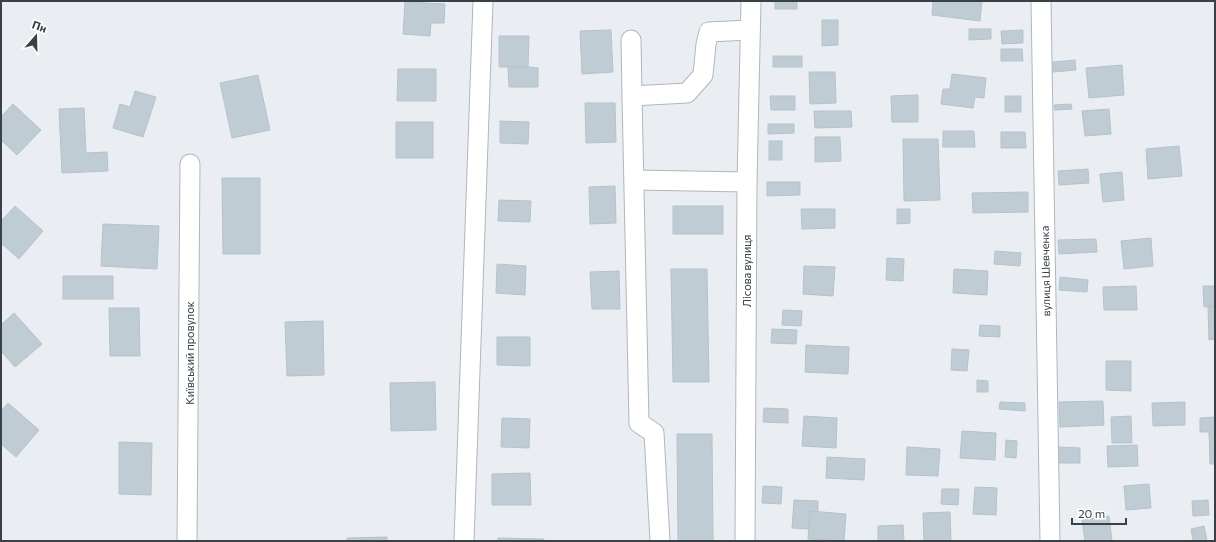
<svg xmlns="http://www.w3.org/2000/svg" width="1216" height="542" font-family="Commissioner,sans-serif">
	<rect width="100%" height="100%" fill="#eaeef3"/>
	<g fill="#c0ccd3" stroke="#b4c3cd">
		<rect x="775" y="1" width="22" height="8"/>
		<path d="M 933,1 L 982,1 L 980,21 L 932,15 Z"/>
		<path d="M 405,2 L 445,4 L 444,23 L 431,23 L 430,36 L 403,34 Z"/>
		<path d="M 822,20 L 838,20 L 838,45 L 822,46 Z"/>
		<path d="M 969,29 L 991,29 L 991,39 L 969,40 Z"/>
		<path d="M 611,30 L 613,72 L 582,74 L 580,31 Z"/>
		<path d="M 1023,30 L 1023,43 L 1002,44 L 1001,31 Z"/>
		<path d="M 499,36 L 529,36 L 528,67 L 499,67 Z"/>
		<path d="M 1001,49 L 1022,49 L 1023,61 L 1001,61 Z"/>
		<rect x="773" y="56" width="29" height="11"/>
		<path d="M 1075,60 L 1076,70 L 1053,72 L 1053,62 Z"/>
		<path d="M 1122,65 L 1124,95 L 1089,98 L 1086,68 Z"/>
		<path d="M 528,67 L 538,68 L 538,87 L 509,87 L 508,68 Z"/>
		<path d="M 398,69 L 436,69 L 436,101 L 397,101 Z"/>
		<path d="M 809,72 L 835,72 L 836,103 L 810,104 Z"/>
		<path d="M 952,74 L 986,78 L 984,98 L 975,97 L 973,108 L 941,104 L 943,89 L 950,89 Z"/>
		<path d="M 258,75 L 270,130 L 232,138 L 220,83 Z"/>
		<path d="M 135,91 L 156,97 L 143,137 L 113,128 L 120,104 L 130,107 Z"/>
		<path d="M 918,95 L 918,122 L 892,122 L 891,96 Z"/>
		<path d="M 770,96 L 795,96 L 795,110 L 771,110 Z"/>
		<rect x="1005" y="96" width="16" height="16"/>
		<path d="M 585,103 L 615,103 L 616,142 L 586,143 Z"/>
		<path d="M 13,104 L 41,130 L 17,155 L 1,140 L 1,117 Z"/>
		<path d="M 1071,104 L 1072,109 L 1055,110 L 1054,105 Z"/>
		<path d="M 84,108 L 86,153 L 107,152 L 108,171 L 62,173 L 59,109 Z"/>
		<path d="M 1109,109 L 1111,134 L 1085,136 L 1082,111 Z"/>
		<path d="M 814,111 L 851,111 L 852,127 L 815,128 Z"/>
		<path d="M 500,121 L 529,122 L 528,144 L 500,143 Z"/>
		<rect x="396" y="122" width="37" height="36"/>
		<path d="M 768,124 L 794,124 L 794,133 L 768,134 Z"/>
		<path d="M 943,131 L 974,131 L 975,147 L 943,147 Z"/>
		<path d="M 1001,132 L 1025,132 L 1026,148 L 1001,148 Z"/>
		<path d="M 815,137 L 840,137 L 841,161 L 815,162 Z"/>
		<path d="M 903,139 L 938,139 L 940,200 L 904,201 Z"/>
		<rect x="769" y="141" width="13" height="19"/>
		<path d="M 1179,146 L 1182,176 L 1148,179 L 1146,149 Z"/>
		<path d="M 1088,169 L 1089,183 L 1059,185 L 1058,171 Z"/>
		<path d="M 1122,172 L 1124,200 L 1103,202 L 1100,174 Z"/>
		<path d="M 222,178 L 260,178 L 260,254 L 223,254 Z"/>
		<path d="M 767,182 L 800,182 L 800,195 L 767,196 Z"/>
		<path d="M 615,186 L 616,223 L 590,224 L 589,187 Z"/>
		<path d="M 1028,192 L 1028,212 L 973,213 L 972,193 Z"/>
		<path d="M 499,200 L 531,201 L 530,222 L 498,221 Z"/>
		<path d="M 15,206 L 43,231 L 19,259 L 1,243 L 1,221 Z"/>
		<rect x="673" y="206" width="50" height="28"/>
		<path d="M 801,209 L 835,209 L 835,228 L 802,229 Z"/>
		<path d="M 897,209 L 910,209 L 910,223 L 897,224 Z"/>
		<path d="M 103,224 L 159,226 L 157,269 L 101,266 Z"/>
		<path d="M 1151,238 L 1153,266 L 1124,269 L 1121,241 Z"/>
		<path d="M 1096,239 L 1097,252 L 1059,254 L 1058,240 Z"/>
		<path d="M 995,251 L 1021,253 L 1020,266 L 994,264 Z"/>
		<path d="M 887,258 L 904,259 L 903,281 L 886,280 Z"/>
		<path d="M 497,264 L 526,266 L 525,295 L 496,293 Z"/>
		<path d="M 804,266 L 835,267 L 833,296 L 803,294 Z"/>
		<path d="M 671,269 L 707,269 L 709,382 L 673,382 Z"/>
		<path d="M 954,269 L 988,271 L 987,295 L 953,293 Z"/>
		<path d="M 619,271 L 620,309 L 592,309 L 590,272 Z"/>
		<rect x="63" y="276" width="50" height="23"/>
		<path d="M 1060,277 L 1088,280 L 1087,292 L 1059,290 Z"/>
		<path d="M 1136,286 L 1137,310 L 1104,310 L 1103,287 Z"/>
		<path d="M 1203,286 L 1215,286 L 1215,306 L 1204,307 Z"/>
		<path d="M 1215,306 L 1215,339 L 1209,340 L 1208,307 Z"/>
		<path d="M 109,308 L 139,308 L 140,356 L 110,356 Z"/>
		<path d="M 783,310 L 802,311 L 801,326 L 782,325 Z"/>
		<path d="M 14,313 L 42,344 L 15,367 L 1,351 L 1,325 Z"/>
		<path d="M 323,321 L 324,375 L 287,376 L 285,322 Z"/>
		<path d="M 980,325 L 1000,326 L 1000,337 L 979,336 Z"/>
		<path d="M 772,329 L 797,330 L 796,344 L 771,343 Z"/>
		<path d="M 497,337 L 530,337 L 530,366 L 497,365 Z"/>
		<path d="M 806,345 L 849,347 L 848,374 L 805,372 Z"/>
		<path d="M 952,349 L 969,350 L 967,371 L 951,370 Z"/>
		<path d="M 1106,361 L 1131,361 L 1131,391 L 1106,390 Z"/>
		<path d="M 977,380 L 988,381 L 988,392 L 977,392 Z"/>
		<path d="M 435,382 L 436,430 L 391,431 L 390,383 Z"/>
		<path d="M 1103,401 L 1104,425 L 1060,427 L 1059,402 Z"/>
		<path d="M 1000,402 L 1025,403 L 1025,411 L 999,409 Z"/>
		<path d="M 1185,402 L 1185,425 L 1153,426 L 1152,403 Z"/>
		<path d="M 8,403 L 39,430 L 16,457 L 1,444 L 1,411 Z"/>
		<path d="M 764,408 L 788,409 L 788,423 L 763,422 Z"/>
		<path d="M 804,416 L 837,418 L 836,448 L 802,446 Z"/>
		<path d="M 1131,416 L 1132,443 L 1112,443 L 1111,417 Z"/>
		<path d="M 1215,417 L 1215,464 L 1210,464 L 1209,432 L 1200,432 L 1200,418 Z"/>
		<path d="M 502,418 L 530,419 L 529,448 L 501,447 Z"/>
		<path d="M 962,431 L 996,433 L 995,460 L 960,458 Z"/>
		<path d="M 677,434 L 712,434 L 713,541 L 678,541 Z"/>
		<path d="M 1006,440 L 1017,441 L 1016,458 L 1005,457 Z"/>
		<path d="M 119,442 L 152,443 L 151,495 L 119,494 Z"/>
		<path d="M 1137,445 L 1138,466 L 1108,467 L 1107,446 Z"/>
		<path d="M 907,447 L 940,449 L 938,476 L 906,475 Z"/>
		<path d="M 1058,447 L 1080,448 L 1080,463 L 1058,463 Z"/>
		<path d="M 827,457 L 865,459 L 864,480 L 826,478 Z"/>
		<path d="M 530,473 L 531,505 L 492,505 L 492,474 Z"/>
		<path d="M 1149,484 L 1151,508 L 1126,510 L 1124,486 Z"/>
		<path d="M 763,486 L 782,487 L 781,504 L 762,503 Z"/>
		<path d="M 975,487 L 997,488 L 996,515 L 973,514 Z"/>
		<path d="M 942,489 L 959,489 L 958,505 L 941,504 Z"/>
		<path d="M 794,500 L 818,501 L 818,512 L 810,511 L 809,529 L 792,528 Z"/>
		<path d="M 1208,500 L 1209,515 L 1193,516 L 1192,501 Z"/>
		<path d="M 810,511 L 846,514 L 844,541 L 808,539 Z"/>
		<path d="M 950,512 L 951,541 L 924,541 L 923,513 Z"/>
		<path d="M 1109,516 L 1112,541 L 1085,541 L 1082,520 Z"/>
		<path d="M 903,525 L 904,541 L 878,541 L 878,526 Z"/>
		<path d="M 1204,526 L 1207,541 L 1193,541 L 1191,529 Z"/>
		<path d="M 387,537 L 387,541 L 347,541 L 347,538 Z"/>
		<path d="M 498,538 L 544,539 L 544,541 L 498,541 Z"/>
	</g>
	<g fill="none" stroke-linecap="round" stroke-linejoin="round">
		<g stroke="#adb7bd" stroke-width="21">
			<g id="street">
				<path d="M 1041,1 L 1050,541"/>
				<path d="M 631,40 L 632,96"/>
				<path d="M 634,180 L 747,182"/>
				<path d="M 187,541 L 190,164"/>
				<path d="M 464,541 L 483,1"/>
				<path d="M 660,541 L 654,433 L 639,423 L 632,96 L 687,93 L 703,75 L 706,44 L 709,32 L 750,30"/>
				<path d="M 745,541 L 747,182 L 751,1"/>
			</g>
		</g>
		<use href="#street" stroke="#fff" stroke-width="19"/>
	</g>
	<g text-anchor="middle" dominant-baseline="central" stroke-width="4" stroke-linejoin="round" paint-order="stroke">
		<g font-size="11" fill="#394146" stroke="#fff">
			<text transform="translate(746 271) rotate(-90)">Лісова вулиця</text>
			<text transform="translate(1045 271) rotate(-91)">вулиця Шевченка</text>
			<text transform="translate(189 353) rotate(-90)">Київський провулок</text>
		</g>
	</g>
	<rect width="1216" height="542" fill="none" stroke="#394146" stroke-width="4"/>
	<g transform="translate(36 36) rotate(20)" stroke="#ffffff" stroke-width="3" paint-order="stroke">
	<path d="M0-3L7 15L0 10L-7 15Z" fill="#394146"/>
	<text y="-6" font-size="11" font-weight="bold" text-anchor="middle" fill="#394146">Пн</text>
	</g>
	<path d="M1072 518v6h54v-6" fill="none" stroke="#394146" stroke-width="2"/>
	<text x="1078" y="518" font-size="12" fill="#394146" stroke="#ffffff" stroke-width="3" paint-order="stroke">20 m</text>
</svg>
